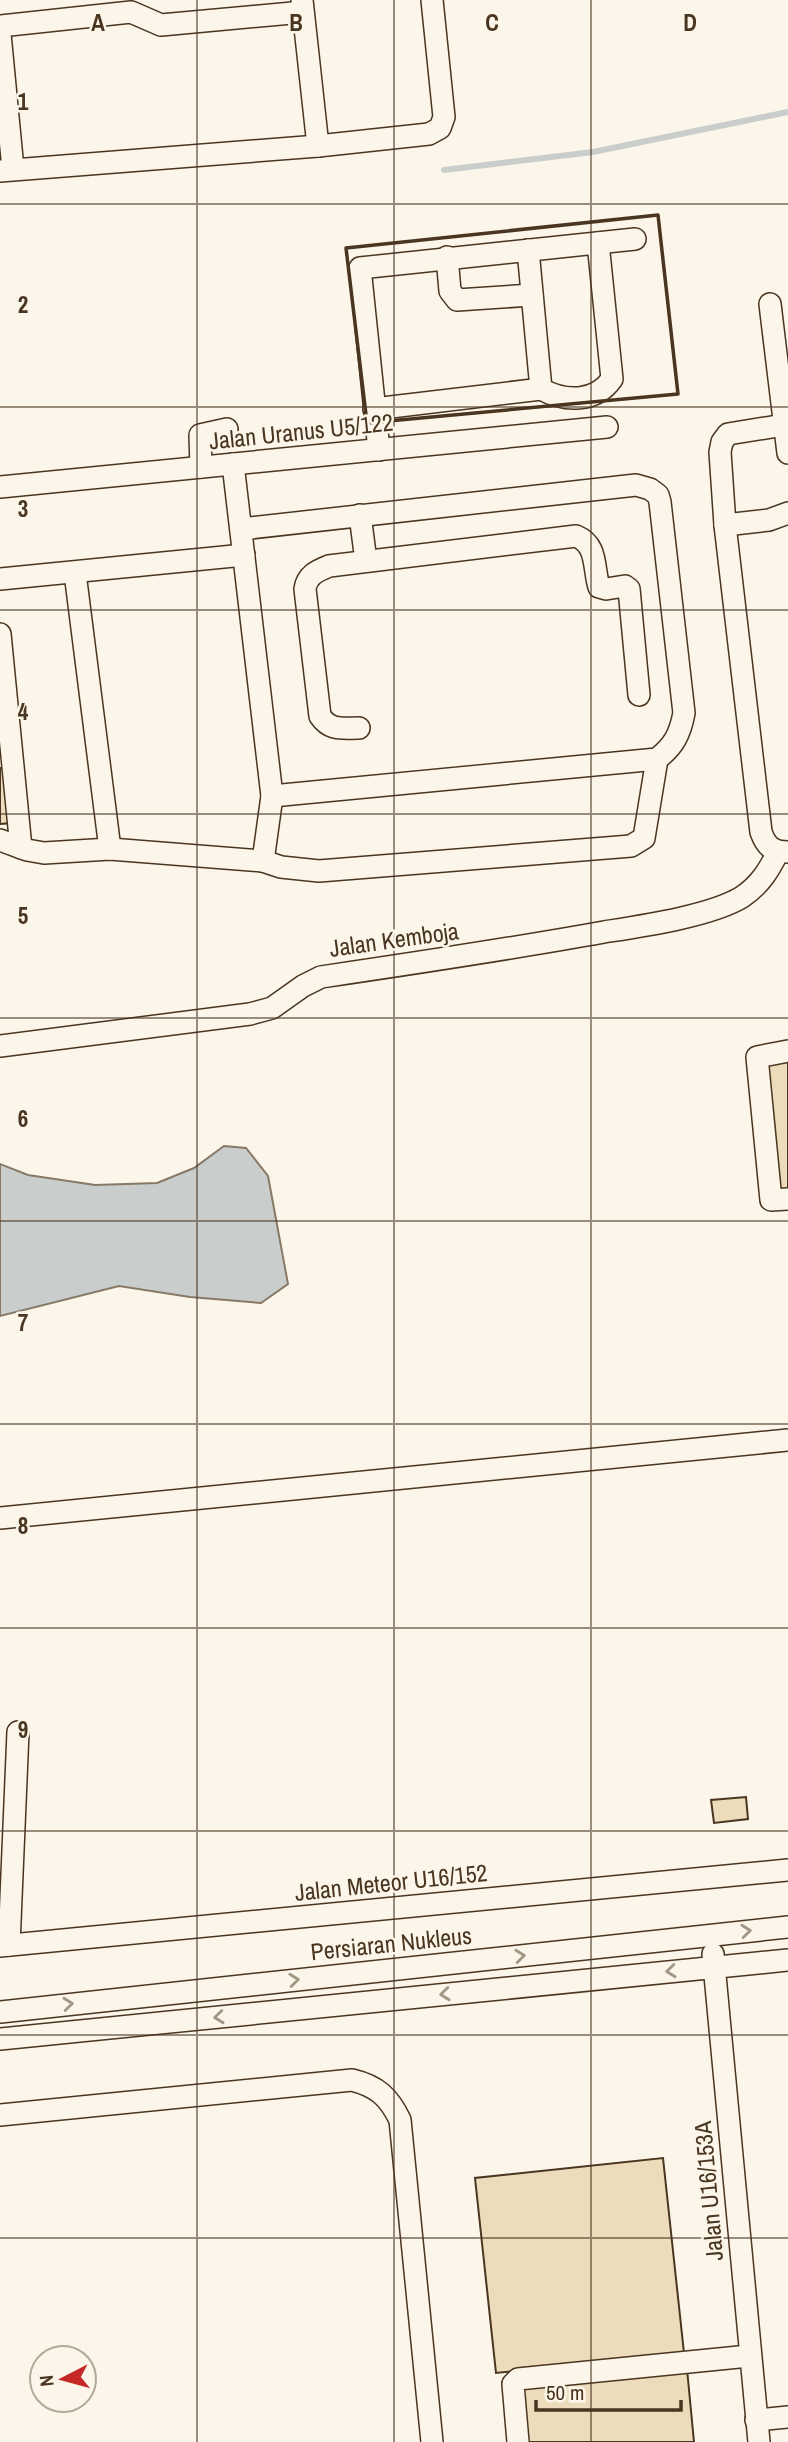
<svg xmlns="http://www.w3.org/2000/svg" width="788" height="2442" font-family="'Archivo Narrow',sans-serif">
	<rect width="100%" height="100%" fill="#fbf6e9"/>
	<path fill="#c9cecd" stroke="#887966" stroke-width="2" d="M 224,1146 L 246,1148 L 268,1176 L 288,1284 L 261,1303 L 190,1297 L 119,1286 L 0,1316 L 0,1164 L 28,1175 L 95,1185 L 157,1183 L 194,1168 Z"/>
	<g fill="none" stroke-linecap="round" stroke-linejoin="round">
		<path stroke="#c9cecd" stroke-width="6" d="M 444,170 L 593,152 L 788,112"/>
	</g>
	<g fill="#ecdcbc" stroke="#4a3520" stroke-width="2">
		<path d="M 0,768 L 7,768 L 12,823 L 0,824 Z"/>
		<path d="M 788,1061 L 788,1192 L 776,1193 L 762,1063 Z"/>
		<path d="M 746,1797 L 748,1819 L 714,1823 L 711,1800 Z"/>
		<path d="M 663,2158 L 684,2353 L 496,2373 L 475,2178 Z"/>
		<path d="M 687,2369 L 694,2442 L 522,2442 L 516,2385 Z"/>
	</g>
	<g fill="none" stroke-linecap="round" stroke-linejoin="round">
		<g stroke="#4a3520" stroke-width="24">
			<g id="minor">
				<path d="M 302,0 L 318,146"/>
				<path d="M 0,26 L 131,12 L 161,25 L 303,12"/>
				<path d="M 0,34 L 13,169"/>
				<path d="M 0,171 L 318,146 L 429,134 L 440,128 L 444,117 L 432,0"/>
				<path d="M 447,257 L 450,291 L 457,300 L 532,295"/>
				<path d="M 770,304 L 788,453"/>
				<path d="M 541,389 C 565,402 595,403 612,379 L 598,243"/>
				<path d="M 374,409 L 541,389 L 528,250"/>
				<path d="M 784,425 L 728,434 L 722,442 L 720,452 L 725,525 L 761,832 C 766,846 772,852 788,852"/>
				<path d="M 379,450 L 360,268 L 635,239"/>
				<path d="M 233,464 L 272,796 L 263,861 L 281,867 L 319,871 L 631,846 L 644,838 L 657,759"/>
				<path d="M 201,467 L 200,435 L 227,429"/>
				<path d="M 0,487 L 607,427"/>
				<path d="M 360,515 L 366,561"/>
				<path d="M 725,525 L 769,520 L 788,513"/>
				<path d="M 241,529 L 636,485 L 650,489 L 658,495 L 660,502 L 684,713 C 680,734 674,746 657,759 L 272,796"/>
				<path d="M 75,573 L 110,849"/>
				<path d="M 0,579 L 244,555"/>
				<path d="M 0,634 L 21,848"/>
				<path d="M 359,728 C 342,728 330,731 320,716 L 305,589 C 307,575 317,571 329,566 L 576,536 C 598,545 593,567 599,587 L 606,589 L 625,586 L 629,589 L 639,695"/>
				<path d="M 0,840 L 27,850 L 44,853 L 110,849 L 263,861"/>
				<path d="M 0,1046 L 250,1014 L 272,1008 L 303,986 L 321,977 C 416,963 510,949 604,932 C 642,926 711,916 742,897 C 760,885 769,870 778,852"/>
				<path d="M 788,1051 L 757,1057 L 771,1200 L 788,1199"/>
				<path d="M 0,1518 L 788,1440"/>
				<path d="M 9,1945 L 18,1732"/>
				<path d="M 0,1946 L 788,1870"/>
				<path d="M 713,1954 L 759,2442"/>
				<path d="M 0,2012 L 788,1927"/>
				<path d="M 0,2039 L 788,1960"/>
				<path d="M 0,2115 L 352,2080 C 377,2086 389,2097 400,2120 L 432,2442"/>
				<path d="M 756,2420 L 788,2417"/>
				<path d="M 518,2442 L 513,2384 L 518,2379 L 749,2356"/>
			</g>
		</g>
		<use href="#minor" stroke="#fbf6e9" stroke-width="21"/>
		<path stroke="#4a3520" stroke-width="3.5" d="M 658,215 L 678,394 L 367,423 L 346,248 Z"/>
	</g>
	<defs><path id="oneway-chevron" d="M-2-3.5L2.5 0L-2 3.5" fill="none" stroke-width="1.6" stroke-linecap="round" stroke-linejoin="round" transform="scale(1.75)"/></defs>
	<g stroke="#a29684">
		<use href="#oneway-chevron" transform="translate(746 1931) rotate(-6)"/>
		<use href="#oneway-chevron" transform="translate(520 1956) rotate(-6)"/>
		<use href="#oneway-chevron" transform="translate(671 1971) rotate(174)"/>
		<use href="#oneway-chevron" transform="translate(294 1980) rotate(-6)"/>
		<use href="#oneway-chevron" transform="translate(445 1994) rotate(174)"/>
		<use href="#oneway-chevron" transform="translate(68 2004) rotate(-6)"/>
		<use href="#oneway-chevron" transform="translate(219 2017) rotate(174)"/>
	</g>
	<path fill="none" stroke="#4a3520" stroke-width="2" stroke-opacity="0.55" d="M 197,0 L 197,2442M 394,0 L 394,2442M 591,0 L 591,2442M 0,204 L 788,204M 0,407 L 788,407M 0,610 L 788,610M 0,814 L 788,814M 0,1018 L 788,1018M 0,1221 L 788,1221M 0,1424 L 788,1424M 0,1628 L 788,1628M 0,1831 L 788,1831M 0,2035 L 788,2035M 0,2238 L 788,2238"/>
	<g text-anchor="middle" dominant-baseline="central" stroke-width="5" stroke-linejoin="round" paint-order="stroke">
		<g font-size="24" fill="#4a3520" stroke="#fbf6e9">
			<text transform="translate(301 431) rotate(-6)">Jalan Uranus U5/122</text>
			<text transform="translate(394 939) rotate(-8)">Jalan Kemboja</text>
			<text transform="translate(391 1882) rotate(-6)">Jalan Meteor U16/152</text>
			<text transform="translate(391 1943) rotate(-6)">Persiaran Nukleus</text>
			<text transform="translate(708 2191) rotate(-95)">Jalan U16/153A</text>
		</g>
	</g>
	<g font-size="23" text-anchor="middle" font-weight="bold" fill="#4a3520" stroke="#fbf6e9" stroke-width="5" stroke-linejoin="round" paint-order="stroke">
		<text x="98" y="31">A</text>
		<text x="296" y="31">B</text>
		<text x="492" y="31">C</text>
		<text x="690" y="31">D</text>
		<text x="23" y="110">1</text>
		<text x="23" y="313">2</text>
		<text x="23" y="517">3</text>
		<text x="23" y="720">4</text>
		<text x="23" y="924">5</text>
		<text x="23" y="1127">6</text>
		<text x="23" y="1331">7</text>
		<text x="23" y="1534">8</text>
		<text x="23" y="1738">9</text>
	</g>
	<g transform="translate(63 2379) rotate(264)"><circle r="33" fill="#fbf6e9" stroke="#b4a999" stroke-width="2"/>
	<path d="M0-5L12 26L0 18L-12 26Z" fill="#c62828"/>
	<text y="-10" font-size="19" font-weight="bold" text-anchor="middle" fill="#4a3520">N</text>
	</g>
	<path d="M536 2400v10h145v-10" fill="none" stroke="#4a3520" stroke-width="3.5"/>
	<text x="546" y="2400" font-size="21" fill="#4a3520" stroke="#fbf6e9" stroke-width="5" paint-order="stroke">50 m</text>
</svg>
